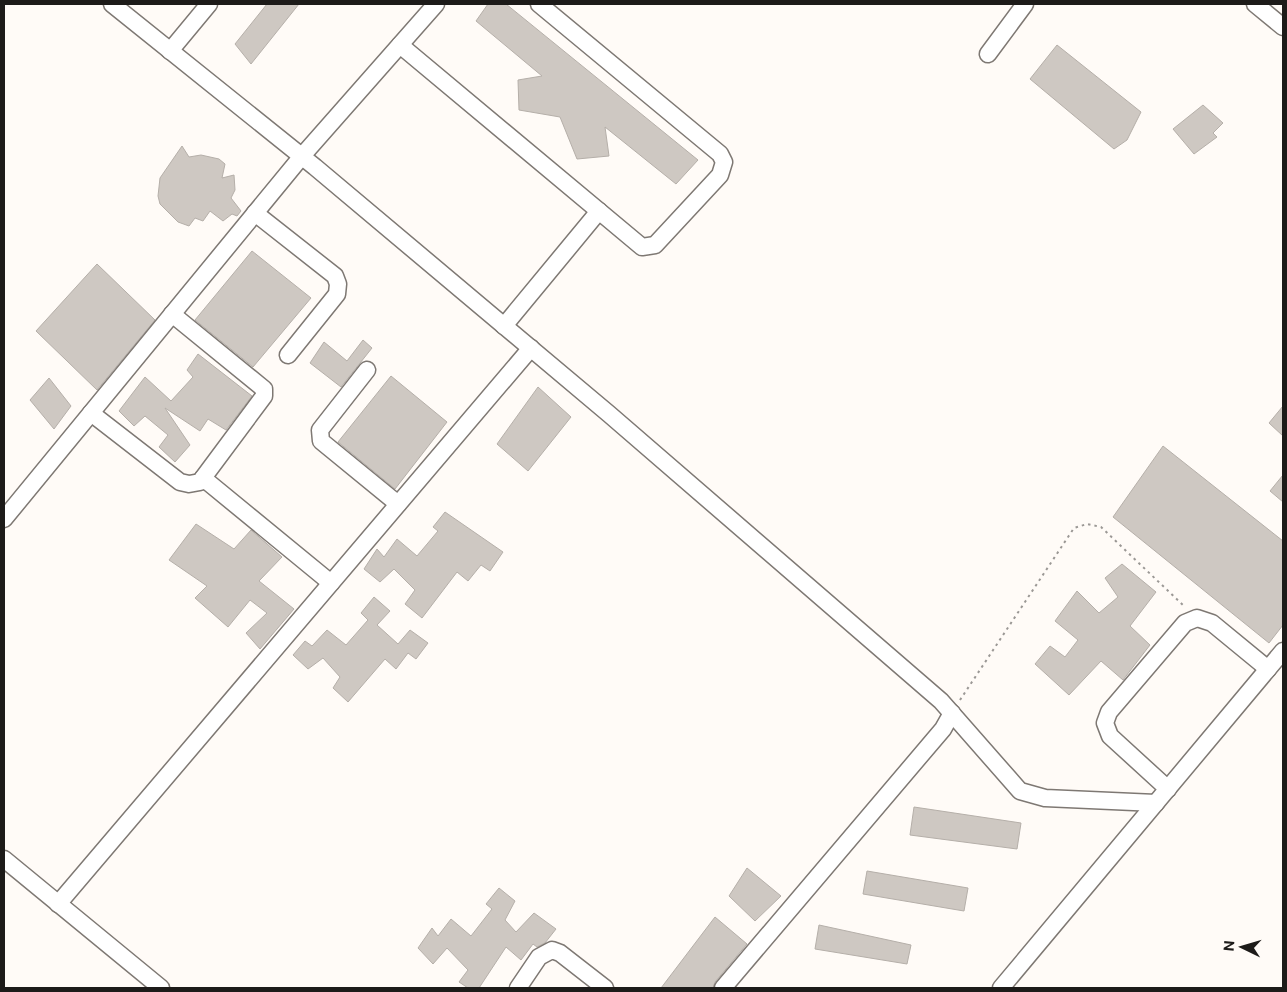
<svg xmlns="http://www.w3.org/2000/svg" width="1287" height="992" font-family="'Public Sans',sans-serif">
	<rect width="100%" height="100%" fill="#fffbf7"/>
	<g fill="#cec8c2" stroke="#b5afa9">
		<path d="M 267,4 L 299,4 L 251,64 L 235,44 Z"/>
		<path d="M 488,4 L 506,4 L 698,160 L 676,184 L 605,127 L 609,156 L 577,159 L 560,117 L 519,110 L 518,80 L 542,76 L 476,21 Z"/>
		<path d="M 1057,45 L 1141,112 L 1127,140 L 1114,149 L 1030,79 Z"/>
		<path d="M 1203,105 L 1223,123 L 1213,133 L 1217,137 L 1194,154 L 1173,129 Z"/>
		<path d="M 182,146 L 189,157 L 201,155 L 219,159 L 225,164 L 222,178 L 234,175 L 235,190 L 231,198 L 241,211 L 237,216 L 232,214 L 223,221 L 210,211 L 203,221 L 195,218 L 189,226 L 178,222 L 160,204 L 158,196 L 160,178 Z"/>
		<path d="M 252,251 L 311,298 L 253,367 L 195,320 Z"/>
		<path d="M 97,264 L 155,320 L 97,390 L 36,331 Z"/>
		<path d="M 363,340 L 372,348 L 341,387 L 310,363 L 324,342 L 347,361 Z"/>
		<path d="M 198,354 L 252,396 L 226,430 L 208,419 L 200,431 L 165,408 L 190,445 L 175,462 L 159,447 L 168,435 L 145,416 L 134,426 L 119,411 L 145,377 L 171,401 L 193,377 L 187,370 Z"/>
		<path d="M 391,376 L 447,422 L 395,489 L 338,442 Z"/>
		<path d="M 49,378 L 71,406 L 54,429 L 30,400 Z"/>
		<path d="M 538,387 L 571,417 L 528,471 L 497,444 Z"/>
		<path d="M 1283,406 L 1283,436 L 1269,423 Z"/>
		<path d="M 1163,446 L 1283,541 L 1283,625 L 1269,643 L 1113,517 Z"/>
		<path d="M 1283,475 L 1283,502 L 1270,491 Z"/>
		<path d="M 445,512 L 503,552 L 490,571 L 481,565 L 468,581 L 457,572 L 422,618 L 405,604 L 415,590 L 394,569 L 380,582 L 364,569 L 377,549 L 384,557 L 397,539 L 417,556 L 438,531 L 433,527 Z"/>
		<path d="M 196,524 L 234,549 L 251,530 L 282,557 L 259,581 L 294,609 L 260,649 L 246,633 L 267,613 L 250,600 L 228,627 L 195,598 L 207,586 L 169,560 Z"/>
		<path d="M 1122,564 L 1156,592 L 1130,626 L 1150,645 L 1123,680 L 1101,661 L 1069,695 L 1035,664 L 1050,646 L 1065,657 L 1078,640 L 1055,621 L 1077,591 L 1099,613 L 1118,597 L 1105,578 Z"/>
		<path d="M 374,597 L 390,611 L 377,625 L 398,644 L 410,630 L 428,643 L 416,659 L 408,653 L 396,669 L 385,659 L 348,702 L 333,688 L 340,677 L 323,658 L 308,669 L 293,655 L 305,641 L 312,646 L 327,630 L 346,645 L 368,620 L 361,613 Z"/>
		<path d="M 914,807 L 1021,823 L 1017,849 L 910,835 Z"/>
		<path d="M 747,868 L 781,896 L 755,921 L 729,896 Z"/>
		<path d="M 867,871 L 968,888 L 964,911 L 863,894 Z"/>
		<path d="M 499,888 L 515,901 L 505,920 L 516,932 L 534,913 L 556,929 L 545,943 L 537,947 L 533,944 L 521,960 L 506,947 L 479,988 L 468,988 L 459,982 L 468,970 L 447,948 L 433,964 L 418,948 L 432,928 L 438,936 L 451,919 L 471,936 L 492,909 L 486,904 Z"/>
		<path d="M 715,917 L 747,944 L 715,982 L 713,988 L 661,988 Z"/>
		<path d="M 819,925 L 911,945 L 907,964 L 815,949 Z"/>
	</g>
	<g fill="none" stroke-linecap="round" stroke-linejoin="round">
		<g stroke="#7e7873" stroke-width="19">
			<g id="minor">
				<path d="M 112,4 L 315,167 L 609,414 L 941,701 L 1020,791 L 1045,798 L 1156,803"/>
				<path d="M 1255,4 L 1283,27"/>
				<path d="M 400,45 L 642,247 L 655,245 L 720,175 L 724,162 L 720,154 L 539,4"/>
				<path d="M 170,51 L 209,4"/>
				<path d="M 988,54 L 1025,4"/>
				<path d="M 255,213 L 335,276 L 338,284 L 337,294 L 288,355"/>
				<path d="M 504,326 L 599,211"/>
				<path d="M 367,370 L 320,430 L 321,441 L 398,504"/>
				<path d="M 91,413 L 180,482 L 189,484 L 200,482 L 264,396 L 264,389 L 172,314"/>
				<path d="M 203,478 L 331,583"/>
				<path d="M 4,519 L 302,156 L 436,4"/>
				<path d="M 1168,789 L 1110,736 L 1105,723 L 1109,712 L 1185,623 L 1197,618 L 1212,623 L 1268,669"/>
				<path d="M 4,859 L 161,988"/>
				<path d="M 58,904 L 531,348"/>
				<path d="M 518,988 L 539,957 L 552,950 L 560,953 L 605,988"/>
				<path d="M 723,988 L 943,729 L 952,713"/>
				<path d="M 1001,988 L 1283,651"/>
			</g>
		</g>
		<path stroke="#9b9895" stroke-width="2" stroke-dasharray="2.5 4" stroke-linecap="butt" d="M 960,700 L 1074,528 L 1087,524 L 1101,527 L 1185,607"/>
		<use href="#minor" stroke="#fff" stroke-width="16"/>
	</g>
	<rect width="1287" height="992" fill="none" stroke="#1d1b19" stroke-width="10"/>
	<g transform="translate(1242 947) rotate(275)" stroke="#fffbf7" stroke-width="4" paint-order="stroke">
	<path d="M0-4L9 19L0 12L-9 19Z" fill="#1d1b19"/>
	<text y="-8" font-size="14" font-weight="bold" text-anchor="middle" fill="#1d1b19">N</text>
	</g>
</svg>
